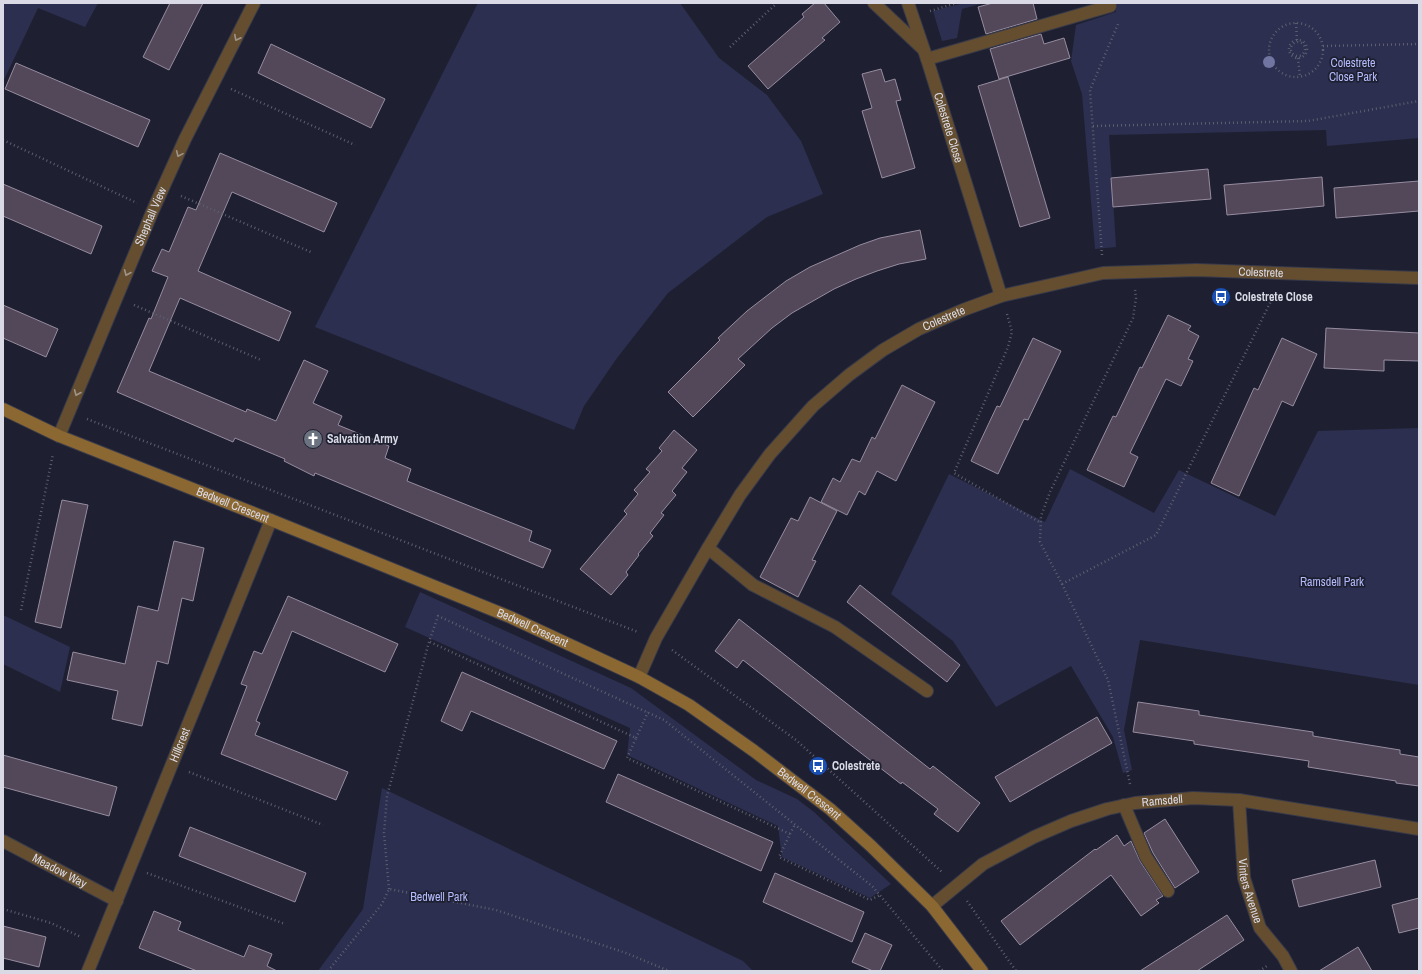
<svg xmlns="http://www.w3.org/2000/svg" width="1422" height="974" font-family="'Archivo Narrow',sans-serif">
	<rect width="100%" height="100%" fill="#1e2031"/>
	<g fill="#2c2f4f">
		<path d="M 3,3 L 98,3 L 85,27 L 38,8 L 3,82 Z"/>
		<path d="M 478,3 L 680,3 L 719,58 L 767,95 L 801,141 L 823,194 L 767,217 L 668,293 L 617,358 L 584,406 L 574,430 L 315,327 Z"/>
		<path d="M 964,3 L 984,3 L 962,9 L 957,38 L 942,41 L 933,11 Z"/>
		<path d="M 1115,3 L 1419,3 L 1419,138 L 1327,146 L 1326,130 L 1109,135 L 1116,247 L 1095,249 L 1082,94 L 1071,61 L 1076,25 L 1116,12 Z"/>
		<path d="M 1419,428 L 1419,685 L 1140,640 L 1124,730 L 1132,770 L 1123,773 L 1113,737 L 1071,666 L 996,707 L 953,641 L 891,594 L 949,474 L 1045,522 L 1070,469 L 1154,513 L 1179,470 L 1275,516 L 1318,431 Z"/>
		<path d="M 420,592 L 631,688 L 756,780 L 797,799 L 814,812 L 891,884 L 870,898 L 782,857 L 778,826 L 627,755 L 630,728 L 405,627 Z"/>
		<path d="M 3,615 L 70,647 L 60,692 L 3,664 Z"/>
		<path d="M 382,788 L 743,961 L 753,971 L 318,971 L 363,909 Z"/>
	</g>
	<g fill="#52485a" stroke="#978ca0">
		<path d="M 170,3 L 203,3 L 169,70 L 143,57 Z"/>
		<path d="M 815,3 L 824,3 L 840,22 L 822,38 L 825,40 L 768,89 L 748,66 L 804,17 L 802,14 Z"/>
		<path d="M 993,3 L 1033,3 L 1037,19 L 986,34 L 978,7 Z"/>
		<path d="M 1041,34 L 1044,44 L 1064,38 L 1070,58 L 999,79 L 990,49 Z"/>
		<path d="M 271,44 L 385,99 L 371,128 L 258,73 Z"/>
		<path d="M 16,63 L 150,120 L 138,147 L 5,89 Z"/>
		<path d="M 881,69 L 885,82 L 895,79 L 901,100 L 896,101 L 915,168 L 882,178 L 862,111 L 872,108 L 862,74 Z"/>
		<path d="M 1008,77 L 1050,218 L 1020,227 L 978,86 Z"/>
		<path d="M 220,153 L 337,203 L 324,232 L 232,192 L 198,271 L 291,312 L 279,341 L 180,298 L 149,371 L 246,412 L 247,409 L 276,421 L 304,360 L 328,371 L 313,403 L 342,416 L 338,425 L 389,446 L 385,458 L 411,469 L 407,481 L 532,531 L 529,541 L 551,550 L 543,568 L 315,473 L 314,476 L 284,461 L 285,459 L 235,438 L 233,442 L 117,392 L 149,318 L 151,319 L 168,277 L 152,271 L 162,249 L 169,252 L 188,207 L 196,210 Z"/>
		<path d="M 1208,169 L 1211,199 L 1113,207 L 1111,178 Z"/>
		<path d="M 1322,177 L 1324,206 L 1227,215 L 1224,185 Z"/>
		<path d="M 1419,181 L 1419,211 L 1336,218 L 1334,188 Z"/>
		<path d="M 3,184 L 102,226 L 91,254 L 3,216 Z"/>
		<path d="M 920,230 L 926,259 L 899,264 L 877,271 L 856,279 L 834,289 L 792,313 L 772,328 L 738,359 L 745,365 L 693,417 L 668,392 L 720,340 L 718,338 L 747,311 L 786,281 L 810,267 L 860,245 L 880,238 Z"/>
		<path d="M 3,305 L 58,329 L 46,357 L 3,338 Z"/>
		<path d="M 1168,315 L 1191,326 L 1188,330 L 1199,336 L 1188,359 L 1193,361 L 1181,386 L 1166,379 L 1130,453 L 1138,457 L 1124,487 L 1087,470 L 1113,416 L 1116,417 L 1140,367 L 1142,368 Z"/>
		<path d="M 1326,328 L 1419,333 L 1419,361 L 1384,360 L 1384,371 L 1324,368 Z"/>
		<path d="M 1033,338 L 1061,351 L 1028,420 L 1024,419 L 998,474 L 971,461 L 997,406 L 1000,407 Z"/>
		<path d="M 1282,338 L 1317,354 L 1293,406 L 1282,401 L 1239,496 L 1211,483 L 1254,388 L 1258,390 Z"/>
		<path d="M 902,385 L 935,402 L 896,481 L 877,471 L 865,495 L 859,491 L 847,515 L 821,502 L 833,478 L 840,482 L 852,459 L 860,462 L 872,437 L 875,439 Z"/>
		<path d="M 674,430 L 697,450 L 682,468 L 687,472 L 672,491 L 676,495 L 661,513 L 664,515 L 650,533 L 653,536 L 638,554 L 639,555 L 626,572 L 628,575 L 611,595 L 580,569 L 627,514 L 624,511 L 638,494 L 634,490 L 650,472 L 646,469 L 662,451 L 659,448 Z"/>
		<path d="M 810,497 L 837,511 L 812,560 L 816,561 L 798,597 L 760,577 L 791,518 L 798,521 Z"/>
		<path d="M 62,500 L 88,505 L 61,628 L 35,622 Z"/>
		<path d="M 174,541 L 204,548 L 193,601 L 182,598 L 168,664 L 157,661 L 142,726 L 112,719 L 118,691 L 67,680 L 73,652 L 125,664 L 138,606 L 158,611 Z"/>
		<path d="M 860,585 L 960,665 L 947,682 L 847,602 Z"/>
		<path d="M 288,596 L 398,644 L 385,672 L 292,631 L 256,721 L 260,723 L 255,735 L 348,772 L 336,800 L 221,754 L 247,686 L 241,684 L 254,651 L 262,654 Z"/>
		<path d="M 739,619 L 930,769 L 933,766 L 980,803 L 958,832 L 934,814 L 938,809 L 902,782 L 901,784 L 848,743 L 743,660 L 737,668 L 715,651 Z"/>
		<path d="M 462,672 L 617,741 L 604,769 L 471,711 L 462,731 L 441,721 Z"/>
		<path d="M 1138,702 L 1199,711 L 1199,715 L 1313,732 L 1313,736 L 1400,750 L 1400,754 L 1419,757 L 1419,786 L 1396,783 L 1396,781 L 1308,767 L 1309,761 L 1194,744 L 1194,741 L 1133,732 Z"/>
		<path d="M 1097,717 L 1112,743 L 1010,802 L 995,777 Z"/>
		<path d="M 3,755 L 117,787 L 109,816 L 3,787 Z"/>
		<path d="M 618,774 L 773,842 L 761,871 L 606,802 Z"/>
		<path d="M 1165,819 L 1199,872 L 1175,888 L 1153,853 L 1144,833 Z"/>
		<path d="M 190,827 L 306,873 L 295,902 L 179,856 Z"/>
		<path d="M 1117,835 L 1124,846 L 1131,841 L 1140,861 L 1163,896 L 1156,900 L 1159,903 L 1141,916 L 1111,875 L 1020,945 L 1001,921 L 1095,849 L 1096,850 Z"/>
		<path d="M 1375,860 L 1381,887 L 1299,907 L 1292,880 Z"/>
		<path d="M 775,873 L 864,912 L 852,942 L 763,902 Z"/>
		<path d="M 1419,898 L 1419,928 L 1399,933 L 1392,905 Z"/>
		<path d="M 154,911 L 181,922 L 178,930 L 244,957 L 249,945 L 272,954 L 267,966 L 277,971 L 197,971 L 139,948 Z"/>
		<path d="M 1227,915 L 1244,940 L 1197,971 L 1140,971 Z"/>
		<path d="M 3,926 L 46,937 L 39,967 L 3,958 Z"/>
		<path d="M 865,933 L 892,945 L 880,971 L 873,971 L 852,962 Z"/>
		<path d="M 1358,947 L 1372,971 L 1319,971 Z"/>
	</g>
	<g fill="none" stroke-linecap="round" stroke-linejoin="round">
		<g stroke="#383a4a" stroke-width="14">
			<g id="lane">
				<path d="M 927,59 L 1110,6"/>
				<path d="M 708,548 L 753,585 L 835,627 L 927,691"/>
				<path d="M 1124,805 L 1146,857 L 1168,891"/>
			</g>
		</g>
		<g stroke="#383a4a" stroke-width="14">
			<g id="street">
				<path d="M 874,3 L 923,49"/>
				<path id="s1" d="M 908,3 L 927,59 L 1001,296"/>
				<path id="s2" d="M 59,436 L 153,210 L 185,139 L 254,3"/>
				<path id="s3" d="M 639,677 L 656,638 L 708,548 L 740,495 L 770,454 L 813,406 L 849,375 L 883,350 L 919,329 L 963,310 L 1001,296 L 1103,273 L 1197,270 L 1419,278"/>
				<path id="s4" d="M 1239,800 L 1244,878 L 1260,928 L 1283,956 L 1291,971"/>
				<path id="s5" d="M 3,841 L 117,901"/>
				<path id="s6" d="M 932,906 L 983,864 L 1034,837 L 1071,821 L 1107,809 L 1135,803 L 1193,798 L 1239,800 L 1419,829"/>
				<path id="s7" d="M 88,971 L 271,520"/>
			</g>
		</g>
		<g stroke="#383a4a" stroke-width="14">
			<g id="secondary">
				<path id="s8" d="M 3,409 L 59,436 L 271,520 L 510,617 L 639,677 L 689,705 L 754,751 L 830,809 L 871,846 L 932,906 L 982,971"/>
			</g>
		</g>
		<g stroke="#5d5f6e" stroke-width="2.5" stroke-dasharray="1 3" stroke-linecap="butt">
			<path d="M 930,11 L 957,3"/>
			<circle cx="1296" cy="50" r="27"/>
			<path d="M 1296,23 L 1297,41"/>
			<circle cx="1298" cy="49" r="9"/>
			<circle cx="1298" cy="49" r="7"/>
			<path d="M 1323,46 L 1419,44"/>
			<path d="M 730,47 L 777,3"/>
			<path d="M 1298,58 L 1300,77"/>
			<path d="M 231,89 L 355,145"/>
			<path d="M 1093,126 L 1308,121 L 1419,101"/>
			<path d="M 3,140 L 137,203"/>
			<path d="M 181,196 L 313,253"/>
			<path d="M 1102,255 L 1090,90 L 1118,24"/>
			<path d="M 134,305 L 261,360"/>
			<path d="M 1007,314 L 1012,332 L 1008,347 L 954,473 L 1041,523"/>
			<path d="M 87,419 L 638,632"/>
			<path d="M 1062,584 L 1156,535 L 1270,303 L 1272,292"/>
			<path d="M 21,610 L 53,454"/>
			<path d="M 430,642 L 636,738 L 627,758 L 790,834 L 779,857 L 870,900 L 880,895"/>
			<path d="M 672,650 L 796,740 L 943,873"/>
			<path d="M 636,738 L 648,712"/>
			<path d="M 189,772 L 323,825"/>
			<path d="M 1130,784 L 1108,680 L 1062,584 L 1040,542 L 1041,516 L 1050,492 L 1133,318 L 1136,298 L 1135,290"/>
			<path d="M 790,834 L 795,824"/>
			<path d="M 147,873 L 285,924"/>
			<path d="M 389,889 L 384,833 L 387,796 L 429,642 L 438,616 L 664,720 L 873,887 L 943,971"/>
			<path d="M 967,901 L 1016,971"/>
			<path d="M 3,909 L 51,923 L 81,937"/>
			<path d="M 328,971 L 382,904 L 389,889 L 496,910 L 626,953 L 669,971"/>
			<path d="M 1259,971 L 1267,966"/>
		</g>
		<use href="#lane" stroke="#654e2f" stroke-width="12"/>
		<use href="#street" stroke="#654e2f" stroke-width="12"/>
		<use href="#secondary" stroke="#8b6732" stroke-width="12"/>
	</g>
	<circle fill="#7075a1" cx="1269" cy="62" r="6"/>
	<defs><path id="oneway-chevron" d="M-2-3.5L2.5 0L-2 3.5" fill="none" stroke-width="1.6" stroke-linecap="round" stroke-linejoin="round"/></defs>
	<g stroke="#9f948a">
		<use href="#oneway-chevron" transform="translate(237 38) rotate(117)"/>
		<use href="#oneway-chevron" transform="translate(179 154) rotate(114)"/>
		<use href="#oneway-chevron" transform="translate(127 273) rotate(113)"/>
		<use href="#oneway-chevron" transform="translate(77 393) rotate(113)"/>
	</g>
	<defs>
		<g id="bus-disc" transform="scale(1)"><circle r="9.5" fill="#1a4fb4" stroke="#1e2031"/><path d="M-5-6H5V4H4V6H2V4H-2V6H-4V4H-5ZM-3.5-4V0h7V-4ZM-3.5 1.2v1.5H-2V1.2ZM2 1.2v1.5H3.5V1.2Z" fill="#fff"/></g>
		<g id="church-disc" transform="scale(1)"><circle r="9.5" fill="#6b7280" stroke="#1e2031"/><path d="M-1.2-6h2.4v3.5h3.3v2.4h-3.3V6h-2.4V-.1h-3.3v-2.4h3.3Z" fill="#fff"/></g>
	</defs>
	<g fill-rule="evenodd">
		<use href="#bus-disc" x="1221" y="297"/>
		<use href="#church-disc" x="313" y="439"/>
		<use href="#bus-disc" x="818" y="766"/>
	</g>
	<g text-anchor="middle" dominant-baseline="central" stroke-width="3.5" stroke-linejoin="round" paint-order="stroke">
		<g font-size="12" fill="#b4bbfc" stroke="#1e2031">
			<text x="1353" y="63">Colestrete<tspan x="1353" dy="14">Close Park</tspan></text>
			<text x="1332" y="582">Ramsdell Park</text>
			<text x="439" y="897">Bedwell Park</text>
		</g>
		<g font-size="12" fill="#d9dae6" stroke="#1e2031">
			<text stroke="none"><textPath href="#s1" startOffset="131">Colestrete Close</textPath></text>
			<text stroke="none"><textPath href="#s2" startOffset="238">Shephall View</textPath></text>
			<text stroke="none"><textPath href="#s3" startOffset="806">Colestrete</textPath></text>
			<text stroke="none"><textPath href="#s3" startOffset="482">Colestrete</textPath></text>
			<text stroke="none"><textPath href="#s8" startOffset="249">Bedwell Crescent</textPath></text>
			<text stroke="none"><textPath href="#s8" startOffset="573">Bedwell Crescent</textPath></text>
			<text stroke="none"><textPath href="#s7" startOffset="244">Hillcrest</textPath></text>
			<text stroke="none"><textPath href="#s8" startOffset="897">Bedwell Crescent</textPath></text>
			<text stroke="none"><textPath href="#s6" startOffset="258">Ramsdell</textPath></text>
			<text stroke="none"><textPath href="#s5" startOffset="64">Meadow Way</textPath></text>
			<text stroke="none"><textPath href="#s4" startOffset="92">Vinters Avenue</textPath></text>
		</g>
		<g font-size="12" font-weight="bold" fill="#d9dae6" stroke="#1e2031" text-anchor="start">
			<text x="1235" y="297">Colestrete Close</text>
			<text x="327" y="439">Salvation Army</text>
			<text x="832" y="766">Colestrete</text>
		</g>
	</g>
	<rect width="1422" height="974" fill="none" stroke="#d9dae6" stroke-width="8"/>
</svg>
